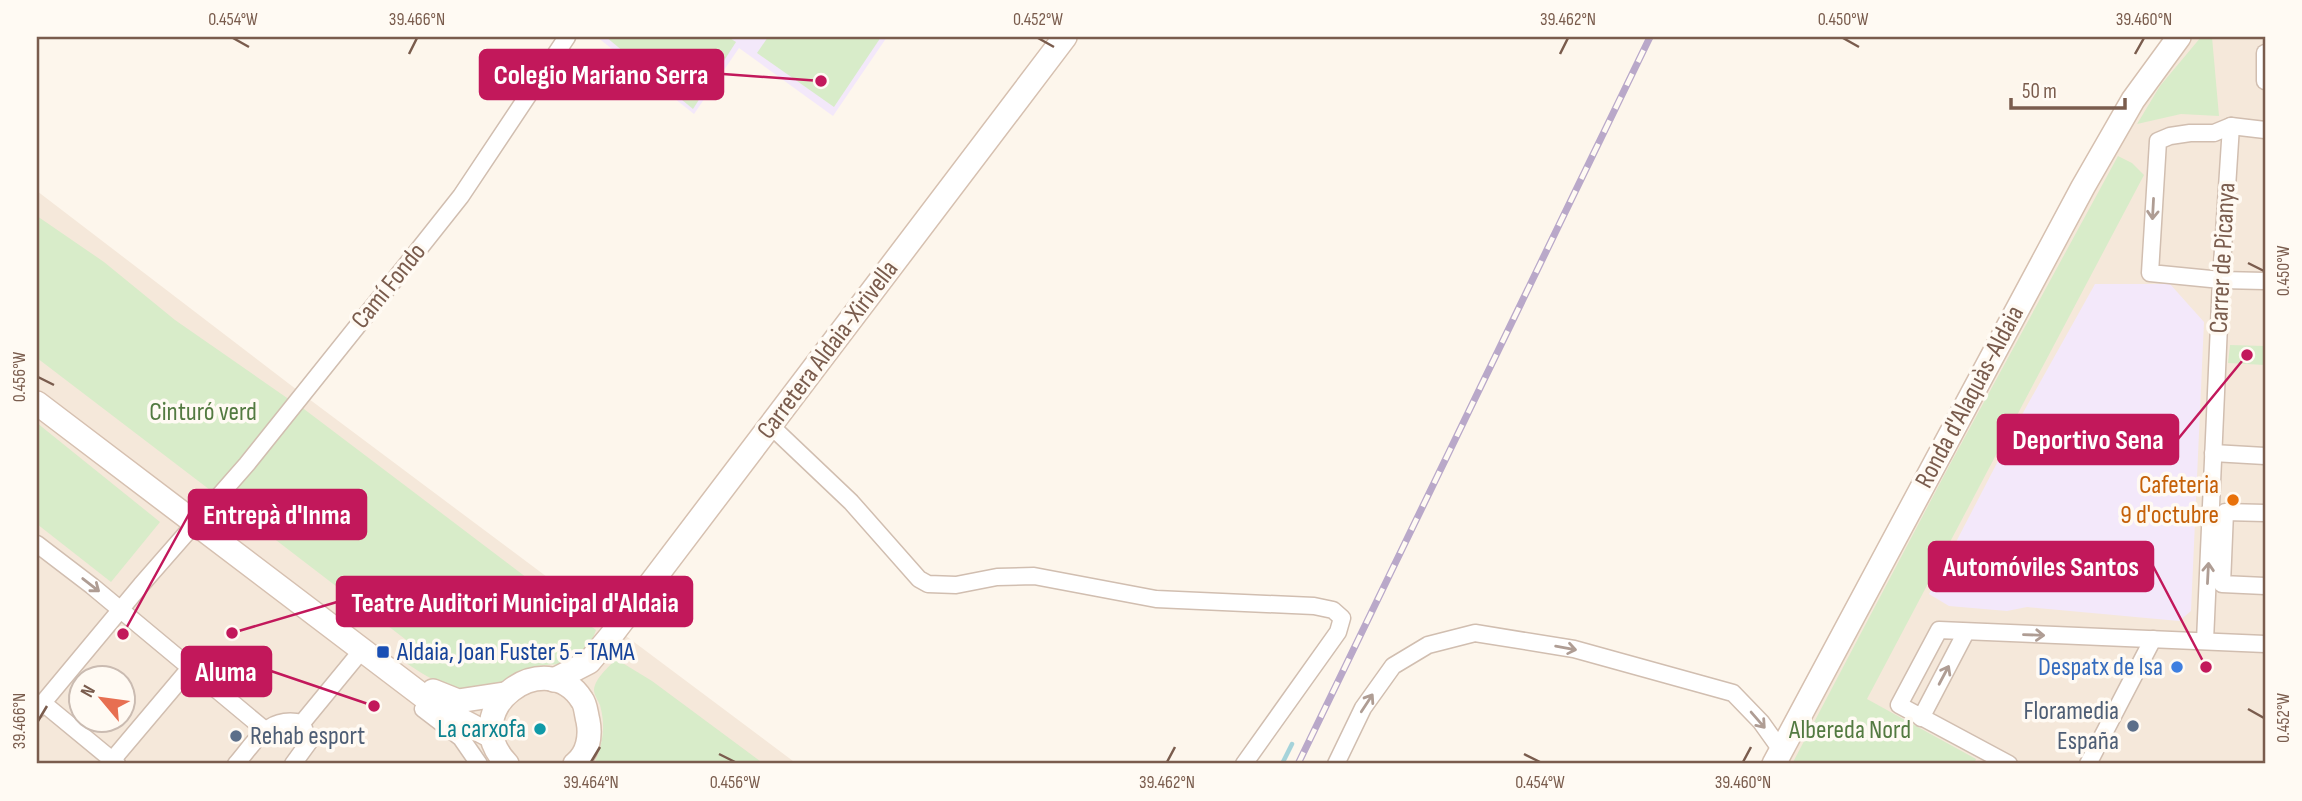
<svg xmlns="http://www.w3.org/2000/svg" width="2302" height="801" font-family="'Sofia Sans Condensed',sans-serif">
	<rect width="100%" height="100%" fill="#fdf6ec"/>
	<g fill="#f5e8da" fill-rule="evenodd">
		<path d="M 2184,37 L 2265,37 L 2265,764 L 1782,764 L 2123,103 Z"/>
		<path d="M 37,191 L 305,396 L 797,764 L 37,764 ZM 80,678 L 122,678 L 122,720 L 80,720 Z"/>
	</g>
	<g fill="#f3e8fa">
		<path d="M 597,37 L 887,37 L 833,116 L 739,48 L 694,114 Z"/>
		<path d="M 2095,284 L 2170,284 L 2204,322 L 2191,611 L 2179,621 L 2027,607 L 2007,611 L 1949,606 L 1929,594 L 2024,411 Z"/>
	</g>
	<g fill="#d8ecc9">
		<path d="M 606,37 L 728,37 L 736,42 L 693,109 Z"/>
		<path d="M 768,37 L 881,37 L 834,107 L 757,53 Z"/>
		<path d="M 2201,37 L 2212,37 L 2219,116 L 2181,114 L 2137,124 L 2160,86 Z"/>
		<path d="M 2118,156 L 2132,163 L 2144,175 L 1867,699 L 1976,759 L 1974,764 L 1792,764 L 1948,468 Z"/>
		<path d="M 37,216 L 104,262 L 175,320 L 290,400 L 214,493 L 37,358 Z"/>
		<path d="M 2230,345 L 2265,346 L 2265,365 L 2228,363 Z"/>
		<path d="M 300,406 L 596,630 C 593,639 587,651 579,657 C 566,667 552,663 538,666 C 514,672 494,691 468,692 C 451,692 419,672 405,662 L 418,649 L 225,501 Z"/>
		<path d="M 37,423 L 160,522 L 111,582 L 37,524 Z"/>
		<path d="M 616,659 L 652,681 L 764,764 L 594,764 C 603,743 606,727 600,705 C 598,700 594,695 594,690 C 595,678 609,667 616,659 Z"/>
	</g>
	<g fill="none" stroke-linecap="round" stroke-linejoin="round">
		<path stroke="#a5d3da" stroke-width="4.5" d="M 1282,764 L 1292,744"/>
		<g stroke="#d1beb0" stroke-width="19">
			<g id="street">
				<path d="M 2265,53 L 2265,81"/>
				<path d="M 2265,130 L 2231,126 L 2214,133 L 2190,133 L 2170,136 L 2158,141 L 2150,273 L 2221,280 L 2265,281"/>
				<path d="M 771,426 L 851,502 L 919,579 L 928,584 L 956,585 L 997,577 L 1034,576 L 1156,599 L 1314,606 L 1333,610 L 1342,618 L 1338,632 L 1244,764"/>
				<path d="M 2213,453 L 2265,456"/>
				<path d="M 2265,513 L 2225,512 L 2222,584 L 2265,586"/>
				<path d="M 37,544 L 92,586 L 265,730"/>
				<path d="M 2205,641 L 2221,280 L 2231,126"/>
				<path d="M 43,703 L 117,764"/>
				<path d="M 423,709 L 461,738 L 479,764"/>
				<path d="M 37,710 L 141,585 L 247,464 L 419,249 L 461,196 L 567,37"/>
				<path d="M 1921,718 L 1966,632"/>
				<path d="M 302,723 L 362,650"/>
				<path d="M 109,764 L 190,668"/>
				<path d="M 236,764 C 256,741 268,715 302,723"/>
				<path d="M 293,764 L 309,742 L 302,723"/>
				<path d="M 1336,764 L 1363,708 L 1393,666 L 1428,645 L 1475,633 L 1574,649 L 1733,693 L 1761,722 L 1781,750"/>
				<path d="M 2009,764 L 1899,705 L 1939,630 L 2265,644"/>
				<path d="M 2088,764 L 2153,639"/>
			</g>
		</g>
		<g stroke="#d6c0b0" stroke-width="26">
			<g id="secondary">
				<path d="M 37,403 L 440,709 L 491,736"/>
				<path d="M 554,680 L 589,662 L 610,637 L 1065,37"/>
				<path d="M 433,691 L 458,701 L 504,694"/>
				<path d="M 507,764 C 454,708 547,644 582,700 C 586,705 586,714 588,721 C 591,736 588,754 575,764"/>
				<path d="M 1774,764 L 2083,187 L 2133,100 L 2179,37"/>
			</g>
		</g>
		<use href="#street" stroke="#fff" stroke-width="16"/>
		<use href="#secondary" stroke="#fff" stroke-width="23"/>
		<g stroke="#b9a8c9" stroke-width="7">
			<path id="rail" d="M 1298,764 L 1650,37"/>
		</g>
		<use href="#rail" stroke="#fffaf3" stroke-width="4.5" stroke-dasharray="13" stroke-linecap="butt"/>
	</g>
	<defs><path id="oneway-shaft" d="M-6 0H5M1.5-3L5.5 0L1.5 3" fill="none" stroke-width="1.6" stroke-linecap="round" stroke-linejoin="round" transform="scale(1.75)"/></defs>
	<g stroke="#af9d94">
		<use href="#oneway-shaft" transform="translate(2153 209) rotate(93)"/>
		<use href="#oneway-shaft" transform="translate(2208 573) rotate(-87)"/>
		<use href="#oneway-shaft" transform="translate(91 585) rotate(38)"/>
		<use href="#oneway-shaft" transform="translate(2034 635) rotate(2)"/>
		<use href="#oneway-shaft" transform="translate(1566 648) rotate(10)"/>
		<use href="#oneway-shaft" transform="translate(1944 675) rotate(-62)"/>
		<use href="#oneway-shaft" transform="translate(1367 703) rotate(-57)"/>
		<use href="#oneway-shaft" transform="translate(1758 720) rotate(49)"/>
	</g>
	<path fill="none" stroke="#7a5c4d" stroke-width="2.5" d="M 233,38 L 249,47M 1038,38 L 1054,47M 1843,38 L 1859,47M 409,54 L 417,38M 1560,54 L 1568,38M 2135,54 L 2144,38M 2248,263 L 2264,271M 38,377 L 54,385M 2248,709 L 2264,718M 38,721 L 47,706M 719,754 L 735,762M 1524,754 L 1540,762M 591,762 L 600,747M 1167,762 L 1175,747M 1743,762 L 1751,747"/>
	<circle fill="#e8710a" stroke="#fffaf3" stroke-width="2.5" cx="2233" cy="500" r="7"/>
	<rect fill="#1a4fb4" stroke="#fffaf3" stroke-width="2.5" x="376" y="645" width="14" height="14" rx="3.5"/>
	<circle fill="#3f7fe0" stroke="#fffaf3" stroke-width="2.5" cx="2177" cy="667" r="7"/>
	<g fill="#5c6f8a" stroke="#fffaf3" stroke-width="2.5">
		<circle cx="2133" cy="726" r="7"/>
		<circle cx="236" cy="736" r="7"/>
	</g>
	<circle fill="#0f9aa8" stroke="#fffaf3" stroke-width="2.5" cx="540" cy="729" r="7"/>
	<g text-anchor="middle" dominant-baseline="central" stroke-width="7" stroke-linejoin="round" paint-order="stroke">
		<g font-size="26" fill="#7a5c4d" stroke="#fffaf3">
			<text transform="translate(2223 258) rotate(-87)">Carrer de Picanya</text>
			<text transform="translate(389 286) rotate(-51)">Camí Fondo</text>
			<text transform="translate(828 350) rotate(-53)">Carretera Aldaia-Xirivella</text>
			<text transform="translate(1970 397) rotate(-62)">Ronda d'Alaquàs-Aldaia</text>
		</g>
		<g font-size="26" fill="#537a41" stroke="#fffaf3">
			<text x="203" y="412">Cinturó verd</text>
			<text x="1850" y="730">Albereda Nord</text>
		</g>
		<g font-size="26" fill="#c56008" stroke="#fffaf3" text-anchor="end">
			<text x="2219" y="485">Cafeteria<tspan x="2219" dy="30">9 d'octubre</tspan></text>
		</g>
		<g font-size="26" fill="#164399" stroke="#fffaf3" text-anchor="start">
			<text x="397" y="652">Aldaia, Joan Fuster 5 - TAMA</text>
		</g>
		<g font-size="26" fill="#366cbe" stroke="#fffaf3" text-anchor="end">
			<text x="2163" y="667">Despatx de Isa</text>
		</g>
		<g font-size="26" fill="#4e5e75" stroke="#fffaf3" text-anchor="end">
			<text x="2119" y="711">Floramedia<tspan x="2119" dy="30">España</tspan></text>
			<text x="250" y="736" text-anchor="start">Rehab esport</text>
		</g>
		<g font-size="26" fill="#0d838f" stroke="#fffaf3" text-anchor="end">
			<text x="526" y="729">La carxofa</text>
		</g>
	</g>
	<path fill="none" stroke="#c2185b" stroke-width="2.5" d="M821 81L723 74M2247 355L2178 439M123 634L189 514M2206 667L2153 566M232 633L337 602M374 706L271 671"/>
	<g fill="#c2185b" stroke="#fffaf3" stroke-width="2.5">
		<circle cx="821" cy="81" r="7"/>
		<circle cx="2247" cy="355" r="7"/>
		<circle cx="123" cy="634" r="7"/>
		<circle cx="2206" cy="667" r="7"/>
		<circle cx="232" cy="633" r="7"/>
		<circle cx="374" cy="706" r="7"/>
	</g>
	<g fill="#c2185b" stroke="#c2185b" stroke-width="2.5">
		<rect x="480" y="50" width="243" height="49" rx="7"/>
		<rect x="1998" y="415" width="180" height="49" rx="7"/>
		<rect x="189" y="490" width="177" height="49" rx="7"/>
		<rect x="1929" y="542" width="224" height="49" rx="7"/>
		<rect x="337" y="577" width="355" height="49" rx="7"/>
		<rect x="182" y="647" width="89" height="49" rx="7"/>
	</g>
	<g font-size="28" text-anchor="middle" font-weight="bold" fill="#fff">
		<text x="601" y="84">Colegio Mariano Serra</text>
		<text x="2088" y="449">Deportivo Sena</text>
		<text x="277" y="524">Entrepà d'Inma</text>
		<text x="2041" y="576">Automóviles Santos</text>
		<text x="515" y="612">Teatre Auditori Municipal d'Aldaia</text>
		<text x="226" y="681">Aluma</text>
	</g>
	<rect width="2302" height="801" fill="none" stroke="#fffaf3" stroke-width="77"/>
	<g transform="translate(102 699) rotate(299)"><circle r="33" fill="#fffaf3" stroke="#cabbb1" stroke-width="2"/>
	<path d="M0-5L12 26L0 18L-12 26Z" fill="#e76f51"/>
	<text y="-10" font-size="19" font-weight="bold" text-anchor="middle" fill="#7a5c4d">N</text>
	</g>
	<path d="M2011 98v10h114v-10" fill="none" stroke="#7a5c4d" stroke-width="3.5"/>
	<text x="2022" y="98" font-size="21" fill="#7a5c4d" stroke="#fffaf3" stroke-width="5" paint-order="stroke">50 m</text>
	<rect x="38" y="38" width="2226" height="724" fill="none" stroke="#7a5c4d" stroke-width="2.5"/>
	<g font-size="18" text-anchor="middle" fill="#7a5c4d">
		<text x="233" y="25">0.454°W</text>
		<text x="417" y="25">39.466°N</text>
		<text x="1038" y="25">0.452°W</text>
		<text x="1568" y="25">39.462°N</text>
		<text x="1843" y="25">0.450°W</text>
		<text x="2144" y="25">39.460°N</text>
		<text transform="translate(2283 271) rotate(-90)" y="6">0.450°W</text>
		<text transform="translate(19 377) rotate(-90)" y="6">0.456°W</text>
		<text transform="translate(2283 718) rotate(-90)" y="6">0.452°W</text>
		<text transform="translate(19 721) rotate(-90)" y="6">39.466°N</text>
		<text x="591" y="788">39.464°N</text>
		<text x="735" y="788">0.456°W</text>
		<text x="1167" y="788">39.462°N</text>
		<text x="1540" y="788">0.454°W</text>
		<text x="1743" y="788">39.460°N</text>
	</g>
</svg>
